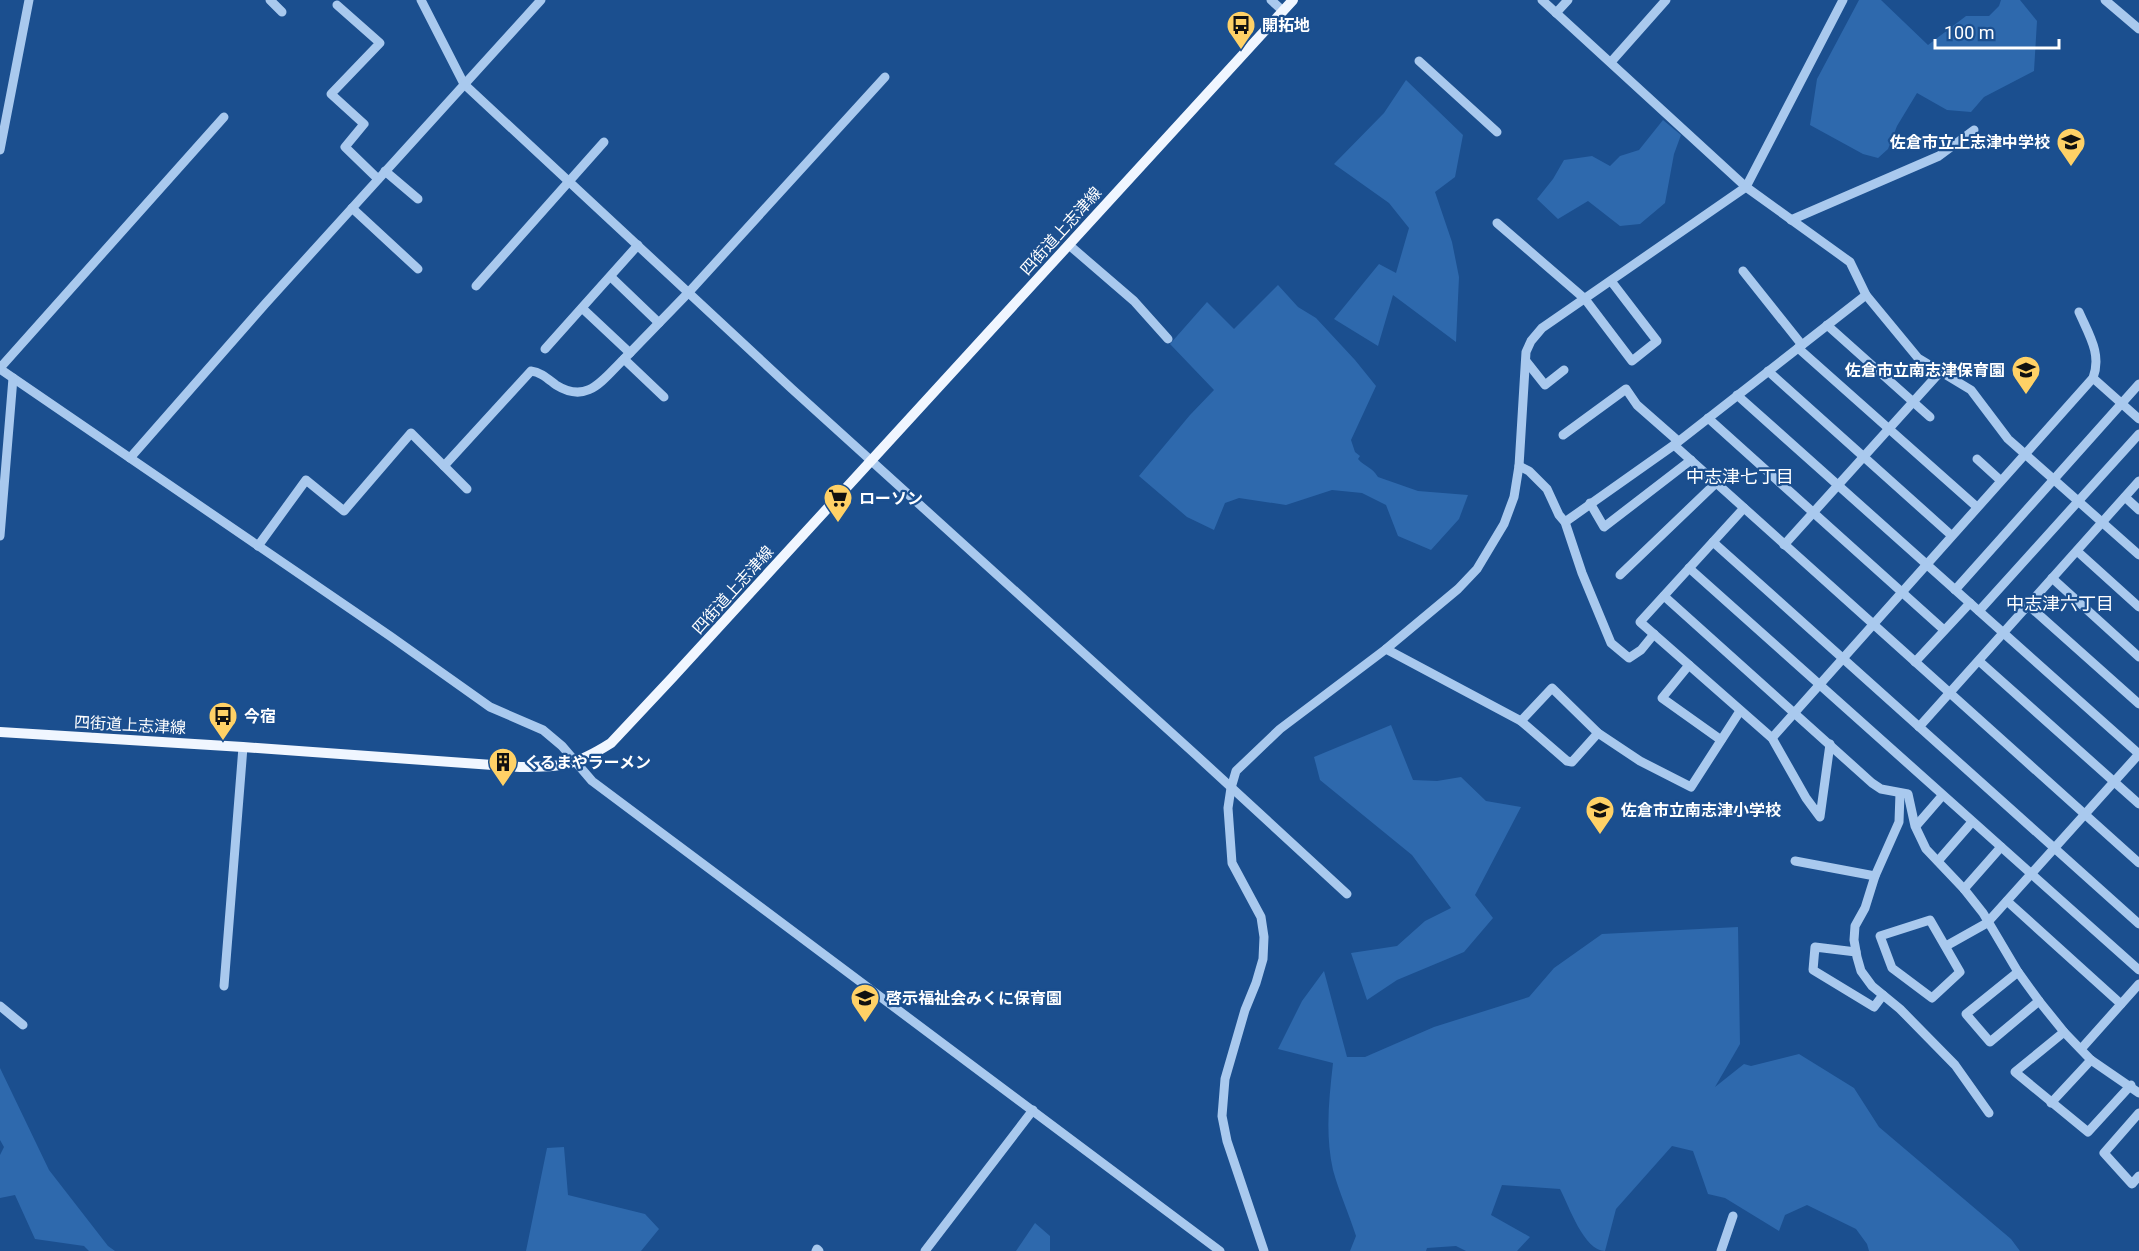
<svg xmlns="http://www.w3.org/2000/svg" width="2139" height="1251" font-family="Roboto,'Noto Sans JP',sans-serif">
	<rect width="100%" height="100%" fill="#1b4f8f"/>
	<g fill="#2e69ad">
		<path d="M 1859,0 L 1881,0 L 1928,45 L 1966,16 L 1989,16 L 1999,6 L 2001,0 L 2020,0 L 2037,21 L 2034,71 L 1984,97 L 1971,112 L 1947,110 L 1917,93 L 1897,126 L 1888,149 L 1878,158 L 1863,154 L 1810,125 L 1817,79 Z"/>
		<path d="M 1406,80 L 1463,135 L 1455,177 L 1435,192 L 1452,242 L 1459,277 L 1456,342 L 1393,295 L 1378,346 L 1334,319 L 1379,264 L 1396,273 L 1409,228 L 1389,203 L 1334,164 L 1384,113 Z"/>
		<path d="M 1663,120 L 1681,135 L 1674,154 L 1665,203 L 1640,224 L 1620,226 L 1588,201 L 1558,219 L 1537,199 L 1553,179 L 1564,160 L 1592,156 L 1610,166 L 1620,156 L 1639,150 Z"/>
		<path d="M 1278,285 L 1298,307 L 1316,318 L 1355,360 L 1376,386 L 1351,440 L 1355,452 L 1360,456 L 1358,459 C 1365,467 1372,467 1378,477 L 1418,491 L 1468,495 L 1459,519 L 1431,550 L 1398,536 L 1386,505 L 1362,493 L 1332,490 L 1286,505 L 1239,498 L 1225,503 L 1214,530 L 1187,517 L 1139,476 L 1190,415 L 1214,390 L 1170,344 L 1207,302 L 1234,329 Z"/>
		<path d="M 1391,725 L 1413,780 L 1437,781 L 1461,777 L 1486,801 L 1521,807 L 1475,895 L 1493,918 L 1464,952 L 1397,980 L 1367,1000 L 1351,953 L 1397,946 L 1425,921 L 1451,908 L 1412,855 L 1320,780 L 1314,757 Z"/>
		<path d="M 1738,927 L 1740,1044 L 1715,1087 L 1744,1064 L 1751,1066 L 1799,1054 L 1854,1088 L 1879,1127 L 2011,1239 L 2020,1251 L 1869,1251 L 1867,1244 L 1856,1229 L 1807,1205 L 1785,1215 L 1779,1231 L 1725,1198 L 1708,1194 L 1693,1151 L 1672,1146 L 1616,1209 L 1605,1251 C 1584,1251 1569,1206 1560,1189 L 1502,1185 L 1491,1215 L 1530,1237 L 1517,1251 L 1466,1251 L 1456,1246 L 1427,1248 L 1426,1251 L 1350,1251 L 1356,1236 C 1349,1214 1339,1192 1333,1170 C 1325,1134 1329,1099 1333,1063 L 1278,1049 L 1302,1001 L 1324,971 L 1347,1057 L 1365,1057 L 1434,1027 L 1529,997 L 1554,968 L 1602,934 Z"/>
		<path d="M 0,1068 L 49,1170 L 108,1246 L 115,1251 L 89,1251 L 84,1246 L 35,1239 L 15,1195 L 0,1198 L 0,1155 L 4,1147 L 0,1140 Z"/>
		<path d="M 564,1147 L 568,1195 L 645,1214 L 659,1229 L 641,1251 L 526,1251 L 547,1148 Z"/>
		<path d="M 1035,1223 L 1050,1236 L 1050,1251 L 1016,1251 Z"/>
	</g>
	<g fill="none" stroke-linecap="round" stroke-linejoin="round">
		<g stroke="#a9c9ee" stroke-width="9">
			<path d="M 270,0 L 282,12"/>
			<path d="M 421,0 L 464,84 L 792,389 L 1196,755 L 1347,894"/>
			<path d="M 1271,0 L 1283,11"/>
			<path d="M 1542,0 L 1746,187 L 1850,262 L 1866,295 L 1918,358 L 1971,390 L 2008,439 L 2139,555"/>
			<path d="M 2105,0 L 2139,29"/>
			<path d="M 337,5 L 380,43 L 331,94 L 364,124 L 345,147 L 378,179"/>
			<path d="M 1556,13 L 1568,0"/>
			<path d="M 1419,61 L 1497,132"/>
			<path d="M 1611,62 L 1666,0"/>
			<path d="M 0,150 L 29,0"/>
			<path d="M 385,171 L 418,199"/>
			<path d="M 352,208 L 418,269"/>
			<path d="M 1791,220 L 1939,156 L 1974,130"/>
			<path d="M 1497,223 L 1585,299 L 1632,361 L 1657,341 L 1611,281"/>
			<path d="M 1069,245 L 1134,301 L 1168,339"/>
			<path d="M 1743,271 L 1802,345"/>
			<path d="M 611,277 L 659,323"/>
			<path d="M 476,286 L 604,142"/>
			<path d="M 582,308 L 630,353"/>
			<path d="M 1827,325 L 1930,417"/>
			<path d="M 1798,348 L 1977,507"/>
			<path d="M 545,349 L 638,245"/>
			<path d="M 1526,361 L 1545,385 L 1564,370"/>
			<path d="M 0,368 L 224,117"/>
			<path d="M 0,369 L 390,636 L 490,707 L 543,730 L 562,746 L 592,781 L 1220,1251"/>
			<path d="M 1768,371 L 1951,535"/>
			<path d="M 2093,378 L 2139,419"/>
			<path d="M 1737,395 L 2139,754"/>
			<path d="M 664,397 L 624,359 L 689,292 L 885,77"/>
			<path d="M 1708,418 L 1944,630"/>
			<path d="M 1563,435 L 1626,389 L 1637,405 L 1678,441"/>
			<path d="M 1674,445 L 2139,863"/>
			<path d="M 130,458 L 266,303 L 541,0"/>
			<path d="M 1977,459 L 2000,480"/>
			<path d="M 444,466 L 531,371 C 541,372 548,379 556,385 C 588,405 603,379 624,359"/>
			<path d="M 1519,466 L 1529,471 L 1547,489 L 1559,515 L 1565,522 L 1582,573 L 1611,643 L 1629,658 L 1641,650 L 1654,634"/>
			<path d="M 2125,497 L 2139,510"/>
			<path d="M 1590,503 L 1604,527 L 1691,460"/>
			<path d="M 1744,508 L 1640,622 L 1772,738 L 1806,798 L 1820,817 L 1830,744"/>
			<path d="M 1565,522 L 1674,445 L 1866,295"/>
			<path d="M 0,536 L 13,378"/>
			<path d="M 1713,542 L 2139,924"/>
			<path d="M 1784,545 L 1941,371"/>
			<path d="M 258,546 L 306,480 L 344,511 L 411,433 L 467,489"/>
			<path d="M 2077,551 L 2139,607"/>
			<path d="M 1689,568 L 2139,970"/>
			<path d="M 1620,575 L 1716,483"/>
			<path d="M 2052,578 L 2139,657"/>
			<path d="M 1955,590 L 2139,384"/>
			<path d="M 1664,596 L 1872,783 L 1881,789 L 1908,794 L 1915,826 L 1926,849 L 1964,889 L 1983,913 L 2018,972 L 2039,1001 L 2064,1032 L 2091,1060 L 2139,1093"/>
			<path d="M 2028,605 L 2139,704"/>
			<path d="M 1979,611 L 2139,434"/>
			<path d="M 1386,649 L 1521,721 L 1567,761 L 1572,762 L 1598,733"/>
			<path d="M 1979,661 L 2139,804"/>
			<path d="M 1915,662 L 1970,603"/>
			<path d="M 1689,665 L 1662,698 L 1721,740"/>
			<path d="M 1521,721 L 1552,688 L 1598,733 L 1640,761 L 1691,787 L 1740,711"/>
			<path d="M 1919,727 L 2139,481"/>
			<path d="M 1772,738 L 2093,378 C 2102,354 2089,335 2079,312"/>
			<path d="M 1900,793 L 1899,822 L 1875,876 L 1865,908 L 1855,926 L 1854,940 L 1857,957 L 1861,971 L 1872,986 L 1900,1009 L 1955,1065 L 1989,1113"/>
			<path d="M 1916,826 L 1942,796"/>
			<path d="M 1795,861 L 1875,876"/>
			<path d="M 1938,861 L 1972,822"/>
			<path d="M 1964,889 L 2001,847"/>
			<path d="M 2007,901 L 2121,1004"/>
			<path d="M 1930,920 L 1960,972 L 1932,998 L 1892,968 L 1880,936 Z"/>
			<path d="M 1946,946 L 1987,923 L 2139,754"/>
			<path d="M 1856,952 L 1815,947 L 1813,970 L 1874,1007 L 1883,995"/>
			<path d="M 2018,972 L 1966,1014 L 1990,1042 L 2039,1001"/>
			<path d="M 224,986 L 243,747"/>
			<path d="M 0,1006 L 23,1025"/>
			<path d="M 2064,1032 L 2015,1072 L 2088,1132 L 2131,1085"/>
			<path d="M 2081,1049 L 2139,984"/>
			<path d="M 2051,1103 L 2091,1060"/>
			<path d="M 2139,1113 L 2104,1153 L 2132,1184 L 2139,1176"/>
			<path d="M 816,1251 L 817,1249 L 819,1251"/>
			<path d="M 925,1251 L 1033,1110"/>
			<path d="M 1264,1251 L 1227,1141 L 1222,1116 L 1225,1079 L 1245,1010 L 1256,983 L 1263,959 L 1264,937 L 1261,917 L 1232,863 L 1228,808 L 1231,788 L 1236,771 L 1280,729 L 1386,649 L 1458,589 L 1477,569 L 1504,524 L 1514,497 L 1519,466 L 1526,352 L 1531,341 L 1542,328 L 1746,187 L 1843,0"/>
			<path d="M 1721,1251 L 1733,1216"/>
		</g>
		<path stroke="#f0f6ff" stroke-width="10" d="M 0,732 L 243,747 L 520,767 C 562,767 575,766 611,743 L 672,678 L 1293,0"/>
	</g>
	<defs>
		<g id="bus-pin" transform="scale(1.5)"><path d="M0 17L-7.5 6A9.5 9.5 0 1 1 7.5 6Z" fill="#ffd166" stroke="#1b4f8f"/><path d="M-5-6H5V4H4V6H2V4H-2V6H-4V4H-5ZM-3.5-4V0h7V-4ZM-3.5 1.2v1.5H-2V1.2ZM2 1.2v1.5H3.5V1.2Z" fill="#111"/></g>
		<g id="school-pin" transform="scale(1.5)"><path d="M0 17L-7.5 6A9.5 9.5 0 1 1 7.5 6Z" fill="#ffd166" stroke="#1b4f8f"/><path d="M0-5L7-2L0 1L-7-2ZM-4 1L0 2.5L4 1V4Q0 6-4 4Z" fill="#111"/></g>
		<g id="supermarket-pin" transform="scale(1.5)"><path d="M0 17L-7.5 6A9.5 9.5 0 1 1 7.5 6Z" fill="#ffd166" stroke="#1b4f8f"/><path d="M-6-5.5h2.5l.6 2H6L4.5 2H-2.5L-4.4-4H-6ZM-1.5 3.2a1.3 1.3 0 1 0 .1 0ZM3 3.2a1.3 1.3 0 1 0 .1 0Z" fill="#111"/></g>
		<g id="building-pin" transform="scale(1.5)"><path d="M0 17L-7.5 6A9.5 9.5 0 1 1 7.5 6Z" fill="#ffd166" stroke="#1b4f8f"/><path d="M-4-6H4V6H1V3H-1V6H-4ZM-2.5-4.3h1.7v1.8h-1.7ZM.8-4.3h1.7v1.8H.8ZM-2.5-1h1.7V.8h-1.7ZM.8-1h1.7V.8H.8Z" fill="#111"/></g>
	</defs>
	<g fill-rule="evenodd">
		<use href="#bus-pin" x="1241" y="25"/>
		<use href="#school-pin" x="2071" y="142"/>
		<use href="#school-pin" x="2026" y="370"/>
		<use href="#supermarket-pin" x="838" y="498"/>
		<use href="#bus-pin" x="223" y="716"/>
		<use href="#building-pin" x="503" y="762"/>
		<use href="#school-pin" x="1600" y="810"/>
		<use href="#school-pin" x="865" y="998"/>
	</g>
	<g text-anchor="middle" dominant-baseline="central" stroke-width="4.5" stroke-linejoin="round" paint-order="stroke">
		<g font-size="16" font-weight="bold" fill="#fff" stroke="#1b4f8f" text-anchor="start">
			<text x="1262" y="25">開拓地</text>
			<text x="2050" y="142" text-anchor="end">佐倉市立上志津中学校</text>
			<text x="2005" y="370" text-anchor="end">佐倉市立南志津保育園</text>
			<text x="859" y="498">ローソン</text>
			<text x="244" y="716">今宿</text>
			<text x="524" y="762">くるまやラーメン</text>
			<text x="1621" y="810">佐倉市立南志津小学校</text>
			<text x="886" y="998">啓示福祉会みくに保育園</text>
		</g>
		<g font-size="16" fill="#fff" stroke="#1b4f8f">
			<text transform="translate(1061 231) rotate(-48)">四街道上志津線</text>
			<text transform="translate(733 590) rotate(-48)">四街道上志津線</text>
			<text transform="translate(130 725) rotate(3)">四街道上志津線</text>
		</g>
		<g font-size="18" fill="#fff" stroke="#1b4f8f">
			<text x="1740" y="476">中志津七丁目</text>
			<text x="2060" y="603">中志津六丁目</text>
		</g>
	</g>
	<path d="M1935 39v9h124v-9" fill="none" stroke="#ffffff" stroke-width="3"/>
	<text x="1944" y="39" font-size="18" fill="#ffffff" stroke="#1b4f8f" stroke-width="4.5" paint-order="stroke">100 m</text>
</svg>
